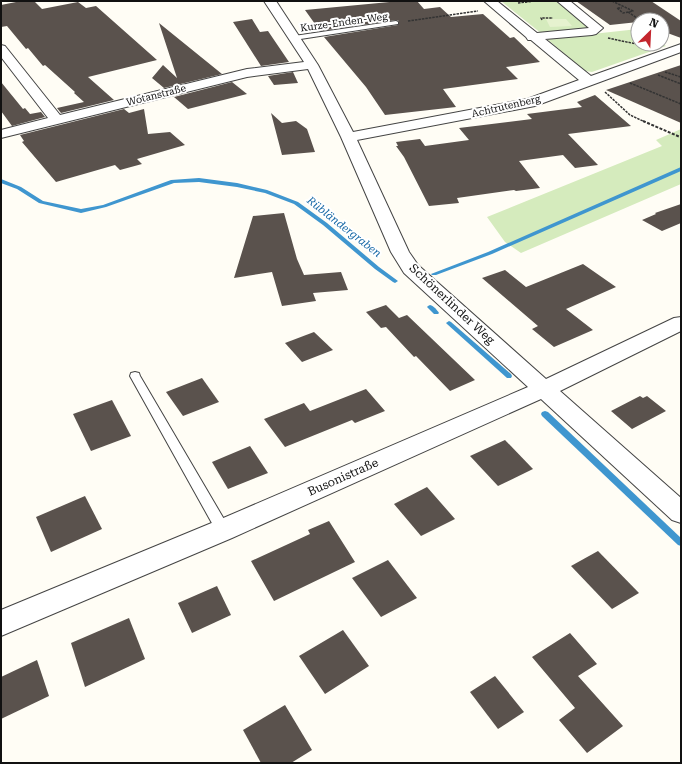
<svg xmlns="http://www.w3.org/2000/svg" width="682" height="764" font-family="'Roboto Serif',serif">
	<rect width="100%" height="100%" fill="#fffdf5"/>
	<g fill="#d5ebbd">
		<path d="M 501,1 L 557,1 L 590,25 L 586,29 L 542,34 Z"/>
		<path d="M 638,29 L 638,44 L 662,43 L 666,46 L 592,72 L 585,71 L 547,39 Z"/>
		<path d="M 681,129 L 681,184 L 521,253 L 505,242 L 487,217 L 662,146 L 656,140 Z"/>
	</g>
	<path fill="#e6f2cf" d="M 546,19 L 566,19 L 572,26 L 550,27 Z"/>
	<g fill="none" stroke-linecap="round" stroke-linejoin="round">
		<g fill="#3f96cf" fill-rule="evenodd">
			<path d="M 681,167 L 681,171 L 492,254 L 436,275 L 432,275 L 431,274 L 488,252 Z"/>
			<path d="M 199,178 L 237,183 L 267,190 L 298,202 L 327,223 L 379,267 L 398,281 L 395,283 L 393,282 L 375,269 L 323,225 L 294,204 L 265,193 L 237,187 L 199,182 L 174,183 L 106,207 L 81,213 L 39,203 L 17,189 L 1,183 L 1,179 L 21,187 L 43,201 L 81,209 L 103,205 L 171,180 Z"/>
			<path d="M 430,305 C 434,306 437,310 439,313 L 438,314 L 434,314 L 427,307 L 428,306 Z"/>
			<path d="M 449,321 L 451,322 L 511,374 L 512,376 L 511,378 L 507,378 L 447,324 L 446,323 Z"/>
			<path d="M 545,411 L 548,412 L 681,538 L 681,546 L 678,545 L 542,416 L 541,414 L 542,412 Z"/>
		</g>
	</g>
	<g fill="#5a524d">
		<path d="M 21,1 L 34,1 L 42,9 L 78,2 L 86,8 L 96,6 L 157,60 L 88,77 L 114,100 L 61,113 L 57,108 L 84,102 L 74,93 L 75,92 L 45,65 L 43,66 L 28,48 L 26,49 L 7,26 L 1,27 L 1,5 Z"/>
		<path d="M 400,1 L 417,1 L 424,9 L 440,7 L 451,17 L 483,14 L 510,38 L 514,37 L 540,62 L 506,67 L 518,79 L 443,89 L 456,107 L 385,115 L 366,87 L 324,37 L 398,25 L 399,21 L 396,20 L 320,31 L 305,10 Z"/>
		<path d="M 576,1 L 651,1 L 681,21 L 681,38 L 662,31 L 662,20 L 638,20 L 638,22 L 610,25 Z"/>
		<path d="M 252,19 L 260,32 L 268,31 L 289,62 L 261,66 L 233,22 Z"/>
		<path d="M 159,23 L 222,74 L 164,88 L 152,78 L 163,65 L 177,78 Z"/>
		<path d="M 681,65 L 681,123 L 606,90 Z"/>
		<path d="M 293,72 L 298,83 L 274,85 L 268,76 Z"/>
		<path d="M 1,82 L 23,109 L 25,108 L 30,114 L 41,112 L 45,117 L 12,126 L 1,111 Z"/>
		<path d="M 232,82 L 247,94 L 188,109 L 174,97 Z"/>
		<path d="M 595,95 L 631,126 L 568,134 L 598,165 L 575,168 L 563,155 L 519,161 L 540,188 L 516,191 L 514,190 L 457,198 L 459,203 L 429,206 L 404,157 L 396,146 L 398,146 L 396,142 L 420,139 L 425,146 L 469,140 L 459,128 L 532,119 L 527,114 L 582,107 L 577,102 Z"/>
		<path d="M 124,109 L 129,113 L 144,109 L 148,134 L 170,132 L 185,145 L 137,159 L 142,164 L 120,170 L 115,165 L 56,182 L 22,142 L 24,141 L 20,135 Z"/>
		<path d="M 271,113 L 282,123 L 296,121 L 307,129 L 315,152 L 282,155 Z"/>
		<path d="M 681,204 L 681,223 L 662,231 L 642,220 L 656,214 L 655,213 Z"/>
		<path d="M 284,213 L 297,259 L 304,275 L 341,272 L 348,290 L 313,293 L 316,301 L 282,306 L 272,272 L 234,278 L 253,216 Z"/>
		<path d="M 583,264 L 616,287 L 566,309 L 593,330 L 554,347 L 532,329 L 538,326 L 482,278 L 505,270 L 526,287 Z"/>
		<path d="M 386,305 L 399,318 L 407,315 L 475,380 L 450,391 L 416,356 L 414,357 L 386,327 L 381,328 L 366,312 Z"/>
		<path d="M 314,332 L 333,350 L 302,362 L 285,343 Z"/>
		<path d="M 202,378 L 219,402 L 183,416 L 166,392 Z"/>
		<path d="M 366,389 L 385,411 L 355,423 L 352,420 L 285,447 L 264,419 L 304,403 L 310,411 Z"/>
		<path d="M 640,396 L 643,398 L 647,396 L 666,411 L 632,429 L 611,411 Z"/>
		<path d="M 112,400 L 131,436 L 91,451 L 73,414 Z"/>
		<path d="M 505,440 L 533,469 L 498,486 L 470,456 Z"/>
		<path d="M 250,446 L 268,473 L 228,489 L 212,462 Z"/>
		<path d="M 427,487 L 455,519 L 421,536 L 394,504 Z"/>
		<path d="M 85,496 L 102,529 L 51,552 L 36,517 Z"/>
		<path d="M 329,521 L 355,562 L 274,601 L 251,561 L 310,534 L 308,530 Z"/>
		<path d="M 598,551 L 639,593 L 612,609 L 571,566 Z"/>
		<path d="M 388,560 L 417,598 L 381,617 L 352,578 Z"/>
		<path d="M 217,586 L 231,615 L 192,633 L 178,603 Z"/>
		<path d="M 129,618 L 145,659 L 85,687 L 71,643 Z"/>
		<path d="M 343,630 L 369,666 L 325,694 L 299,656 Z"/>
		<path d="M 570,633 L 597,664 L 578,676 L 623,726 L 587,753 L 559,720 L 575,708 L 532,657 Z"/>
		<path d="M 37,660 L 49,696 L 1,719 L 1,677 Z"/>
		<path d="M 495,676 L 524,712 L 498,729 L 470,692 Z"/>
		<path d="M 285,705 L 312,750 L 291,763 L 261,763 L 243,730 Z"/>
	</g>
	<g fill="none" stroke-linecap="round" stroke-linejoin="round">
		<g stroke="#444" stroke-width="2">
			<g id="lane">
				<path d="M 396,21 L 398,22 L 398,24 L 294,40 L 291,38 L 294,36 Z"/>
				<path d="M 135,372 L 139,373 L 140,376 L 228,526 L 230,530 L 228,534 L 223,535 L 218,534 L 130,376 L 131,373 Z"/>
			</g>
		</g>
		<g stroke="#444" stroke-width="2">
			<path id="street" d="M 264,1 L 276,1 L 318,65 L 353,132 L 527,99 L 579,80 L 531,40 L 528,40 L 526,37 L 484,1 L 497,1 L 537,33 L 589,28 L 557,1 L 570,1 L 603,28 L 596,34 L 592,35 L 545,39 L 591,76 L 681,44 L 681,52 L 535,106 L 357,140 L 409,252 L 418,265 L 546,379 L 674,318 L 681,317 L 681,331 L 560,391 L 681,498 L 681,523 L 672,520 L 541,399 L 232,538 L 1,636 L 1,610 L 214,522 L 528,387 L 404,273 L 391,252 L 341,137 L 308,69 L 247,77 L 1,138 L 1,130 L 48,118 L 1,57 L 1,45 L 5,46 L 60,115 L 247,69 L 304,62 Z"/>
		</g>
		<g stroke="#333" stroke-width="1.5" stroke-dasharray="2.5 1" stroke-linecap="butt">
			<path d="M 612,1 L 633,11 L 623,13 L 617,8 L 622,8"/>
			<path d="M 518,3 L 535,1"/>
			<path d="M 628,12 L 640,20"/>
			<path d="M 542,20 L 541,18 L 553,18"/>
			<path d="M 408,21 L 478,11"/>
			<path d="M 608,38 L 641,45"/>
			<path d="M 665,72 L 681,77"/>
			<path d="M 658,75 L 681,84"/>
			<path d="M 630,83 L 681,104"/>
			<path d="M 605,92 L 630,115 L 645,122"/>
		</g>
		<path stroke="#333" stroke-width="2" stroke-dasharray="3 1.5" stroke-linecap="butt" d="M 643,121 L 680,137"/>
		<use href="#lane" fill="#fff" fill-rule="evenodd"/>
		<use href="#street" fill="#fff" fill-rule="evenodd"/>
	</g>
	<g text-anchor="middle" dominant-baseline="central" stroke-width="4" stroke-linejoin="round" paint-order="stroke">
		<g font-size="10" fill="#111" stroke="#fff">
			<text transform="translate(344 22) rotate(-8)">Kurze-Enden-Weg</text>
			<text transform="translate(156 95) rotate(-14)">Wotanstraße</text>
			<text transform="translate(506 106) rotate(-13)">Achtrutenberg</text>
		</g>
		<g font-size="11" font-style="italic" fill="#1768a6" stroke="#fff">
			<text transform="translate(344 227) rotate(38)">Rübländergraben</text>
		</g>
		<g font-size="12" fill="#111" stroke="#fff">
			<text transform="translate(452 304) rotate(43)">Schönerlinder Weg</text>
			<text transform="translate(343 477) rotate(-24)">Busonistraße</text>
		</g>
	</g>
	<rect width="682" height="764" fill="none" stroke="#111111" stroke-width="4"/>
	<g transform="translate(650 32) rotate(24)"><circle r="19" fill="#ffffff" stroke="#a0a0a0"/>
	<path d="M0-3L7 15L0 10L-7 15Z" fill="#c4262e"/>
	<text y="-6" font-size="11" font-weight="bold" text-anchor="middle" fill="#111111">N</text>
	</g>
</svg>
